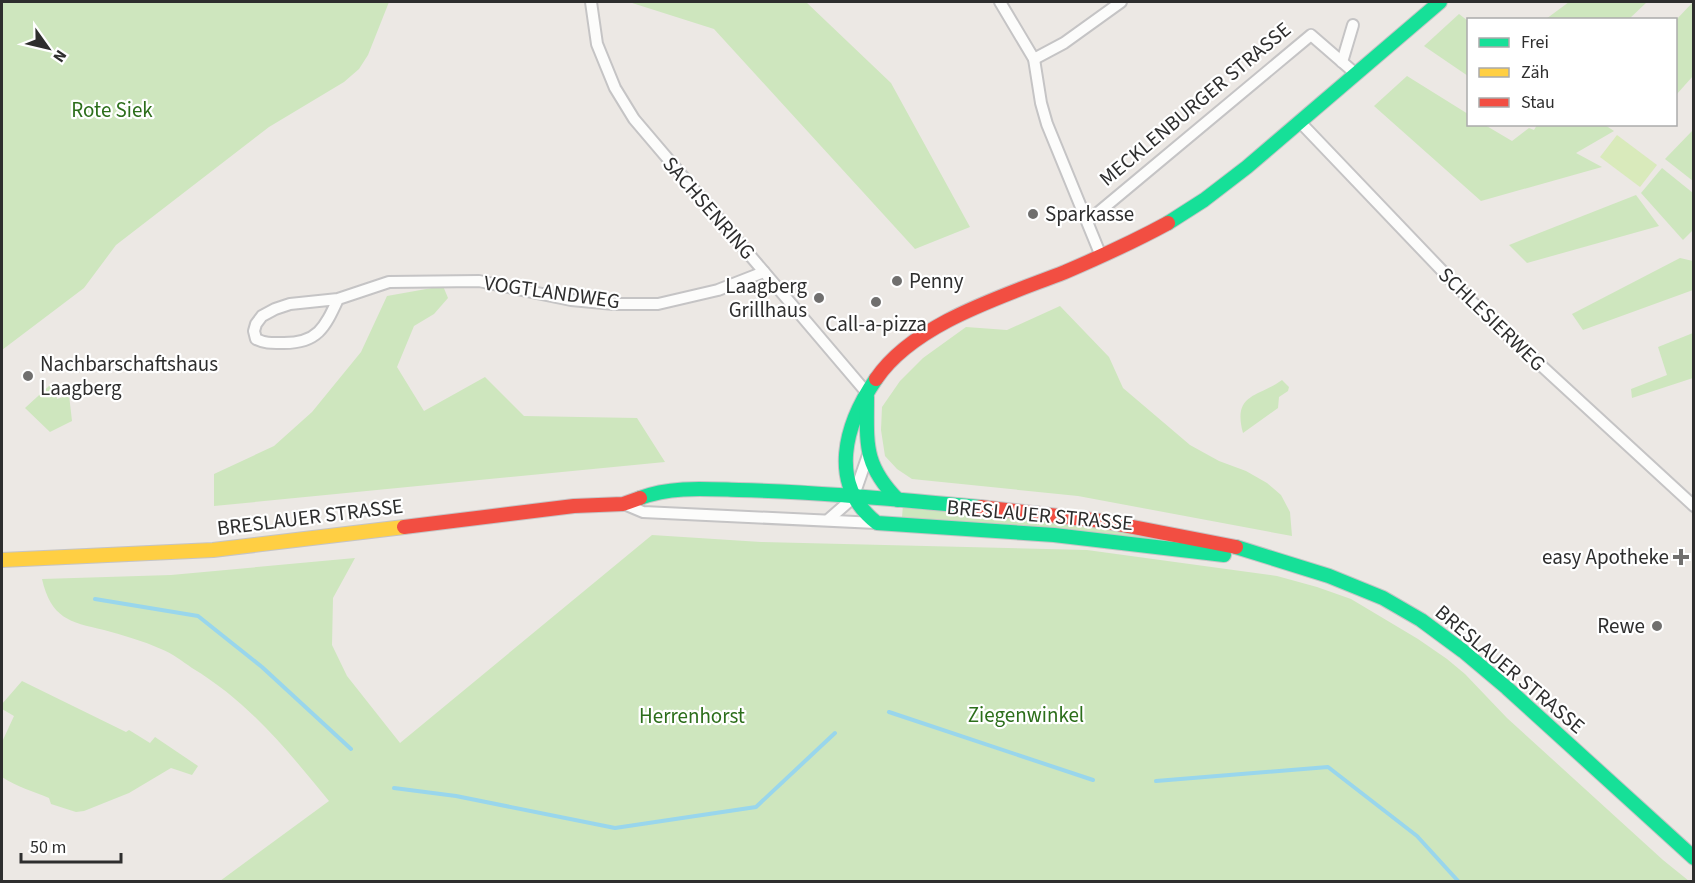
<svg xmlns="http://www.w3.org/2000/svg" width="1695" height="883" font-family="'Source Sans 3',sans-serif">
	<rect width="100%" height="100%" fill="#ece8e4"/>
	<g fill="#cee6be">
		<path d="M 2,2 L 389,2 L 368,55 L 359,69 L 344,82 L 269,127 L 116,245 L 84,288 L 2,350 Z"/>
		<path d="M 629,2 L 806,2 L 891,83 L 970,227 L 915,249 L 714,29 Z"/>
		<path d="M 1569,2 L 1647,2 L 1629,19 L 1546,19 Z"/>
		<path d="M 1693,2 L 1693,76 L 1676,95 L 1676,20 Z"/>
		<path d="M 1459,14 L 1468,21 L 1468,76 L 1424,46 Z"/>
		<path d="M 1407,76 L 1468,114 L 1468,124 L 1485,125 L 1512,141 L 1529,128 L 1534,130 L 1537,125 L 1605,125 L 1614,131 L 1576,153 L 1602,167 L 1481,201 L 1374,106 Z"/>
		<path d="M 1693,130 L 1693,181 L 1665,159 Z"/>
		<path d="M 1662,168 L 1693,193 L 1693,230 L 1683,240 L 1641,193 Z"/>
		<path d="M 1636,195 L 1659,226 L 1527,263 L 1509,245 Z"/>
		<path d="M 1680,258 L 1693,261 L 1693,290 L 1583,330 L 1572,314 Z"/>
		<path d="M 443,286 L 448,298 L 434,314 L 414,326 L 397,367 L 424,411 L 485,377 L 524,416 L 637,418 L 665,462 L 214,506 L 214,474 L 274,446 L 312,412 L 361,352 L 387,296 Z"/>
		<path d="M 1060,306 L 1109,357 L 1123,388 L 1190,445 L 1219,461 L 1246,471 L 1267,483 L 1281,495 L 1290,512 L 1292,536 L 1078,496 L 912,479 L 897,469 L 885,456 L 881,430 L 882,407 L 900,381 L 923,358 L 966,327 L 1007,330 Z"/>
		<path d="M 1693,333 L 1693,378 L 1632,398 L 1631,389 L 1667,375 L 1658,347 Z"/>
		<path d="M 1282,380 L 1289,387 L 1288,391 L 1279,397 L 1278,408 L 1243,433 C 1232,393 1259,397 1282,380 Z"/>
		<path d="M 55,384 L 57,399 L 69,395 L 72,421 L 50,432 L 25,408 L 49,386 Z"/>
		<path d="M 903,505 L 1098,527 L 1175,541 L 902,517 Z"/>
		<path d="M 652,535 L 761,542 L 1087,550 L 1277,576 L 1317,587 L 1351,599 L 1418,639 L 1447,659 L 1465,674 L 1507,718 L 1663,860 L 1689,881 L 220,881 L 329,801 C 287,750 250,703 192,668 C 182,661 172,653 161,649 C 143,641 123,635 104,630 C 69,622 51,618 42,579 L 171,575 L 355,558 L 333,598 L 332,645 L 347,676 L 400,743 Z"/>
		<path d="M 22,681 L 126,732 L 129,730 L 150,743 L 155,737 L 198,766 L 192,775 L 171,768 L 129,793 L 84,811 L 76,812 L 51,804 L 49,798 C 33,791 17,787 2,777 L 2,742 L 14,716 L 2,709 L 2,704 Z"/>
	</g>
	<path fill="#d9eabb" d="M 1617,135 L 1657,165 L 1640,187 L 1600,157 Z"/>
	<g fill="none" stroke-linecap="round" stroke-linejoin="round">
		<g stroke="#99d6ec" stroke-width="4">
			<path d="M 95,599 L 198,616 L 262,667 L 351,749"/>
			<path d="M 889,712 L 1093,780"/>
			<path d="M 1156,781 L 1328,767 L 1417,836 L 1459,882"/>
			<path d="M 394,788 L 456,796 L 615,828 L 756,807 L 835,733"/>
		</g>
		<g stroke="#c5c4c5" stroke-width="14">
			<g id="street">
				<path d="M 591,2 L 597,44 L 615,88 L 634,119 L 867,393"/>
				<path d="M 1000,2 L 1034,59 L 1041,103 L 1047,124 L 1101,256"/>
				<path d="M 1034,59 L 1064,43 L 1121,2"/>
				<path d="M 1342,62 L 1353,25"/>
				<path d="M 1300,122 L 1472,302 L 1694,506"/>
				<path d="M 1088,221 L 1311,35 L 1356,74"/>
				<path d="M 338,299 C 325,327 318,343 284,343 C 273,343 266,344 256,339 L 254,331 L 256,324 L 262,316 L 275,309 L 290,304 L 338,299 L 389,282 L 479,281 L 571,300 L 614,304 L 658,304 L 718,290 L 764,272"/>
				<path d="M 624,504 L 643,512 L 876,523"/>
				<path d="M 829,519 L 853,498 L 868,455"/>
			</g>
		</g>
		<g stroke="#c5c4c5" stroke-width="16">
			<g id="fast">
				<path d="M 1168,223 L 1204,200 L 1247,167 L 1440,2"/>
				<path d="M 876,379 C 845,424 827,484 877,523 L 1054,535 L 1224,555"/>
				<path d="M 867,397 C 867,444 863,464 898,500"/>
				<path d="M 640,498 C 671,486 706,489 739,490 C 820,492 900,500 980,507"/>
				<path d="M 1236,547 L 1329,576 L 1383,598 L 1421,620 L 1463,651 L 1507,688 L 1694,858"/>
			</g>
		</g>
		<g stroke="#c5c4c5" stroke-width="16">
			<path id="slow" d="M 2,560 L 213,550 L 404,527"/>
		</g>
		<g stroke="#c5c4c5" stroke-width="16">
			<g id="jam">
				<path d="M 876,379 C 914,323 1004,296 1065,272 C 1100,257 1135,241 1168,223"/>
				<path d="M 980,507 L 1102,521 L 1236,547"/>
				<path d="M 404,527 L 574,506 L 623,504 L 640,498"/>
			</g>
		</g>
		<use href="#street" stroke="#fcfcfb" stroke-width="10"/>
		<use href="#fast" stroke="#16e098" stroke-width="14"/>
		<use href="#slow" stroke="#ffcf43" stroke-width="14"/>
		<use href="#jam" stroke="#f24e42" stroke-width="14"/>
	</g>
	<g fill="#706f6e" stroke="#fff" stroke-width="2">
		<circle cx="1033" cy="214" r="6"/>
		<circle cx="897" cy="281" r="6"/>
		<circle cx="819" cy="298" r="6"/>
		<circle cx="876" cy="302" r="6"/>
		<circle cx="28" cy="376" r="6"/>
		<path d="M1678 548h6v6h6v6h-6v6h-6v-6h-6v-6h6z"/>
		<circle cx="1657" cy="626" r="6"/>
	</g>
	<g text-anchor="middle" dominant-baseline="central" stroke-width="4.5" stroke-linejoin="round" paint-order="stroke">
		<g font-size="21" fill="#2e2e2e" stroke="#fff">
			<text transform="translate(1195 104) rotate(-40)">MECKLENBURGER STRASSE</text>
			<text transform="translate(709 208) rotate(49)">SACHSENRING</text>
			<text transform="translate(552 292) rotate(8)">VOGTLANDWEG</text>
			<text transform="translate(1492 319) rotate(44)">SCHLESIERWEG</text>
			<text transform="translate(1040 515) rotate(5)">BRESLAUER STRASSE</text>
			<text transform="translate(310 517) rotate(-7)">BRESLAUER STRASSE</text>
			<text transform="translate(1510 669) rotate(40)">BRESLAUER STRASSE</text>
		</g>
		<g font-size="21" fill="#2c6e1b" stroke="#fff">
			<text x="112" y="110">Rote Siek</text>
			<text x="1026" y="715">Ziegenwinkel</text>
			<text x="692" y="716">Herrenhorst</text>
		</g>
		<g font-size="21" fill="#2e2e2e" stroke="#fff" text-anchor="start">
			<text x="1045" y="214">Sparkasse</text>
			<text x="909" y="281">Penny</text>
			<text x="807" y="286" text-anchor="end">Laagberg<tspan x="807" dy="24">Grillhaus</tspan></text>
			<text x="876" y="324" text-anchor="middle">Call-a-pizza</text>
			<text x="40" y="364">Nachbarschaftshaus<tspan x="40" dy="24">Laagberg</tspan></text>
			<text x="1669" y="557" text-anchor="end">easy Apotheke</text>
			<text x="1645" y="626" text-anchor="end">Rewe</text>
		</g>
	</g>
	<rect width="1695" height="883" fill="none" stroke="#2e2e2e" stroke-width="6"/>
	<rect x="1467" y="18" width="210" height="108" fill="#ffffff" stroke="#ababab" stroke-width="1.5"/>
	<rect x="1479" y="38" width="30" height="9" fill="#16e098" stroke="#ababab" stroke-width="1.5"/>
	<text x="1521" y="48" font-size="18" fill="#2e2e2e">Frei</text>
	<rect x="1479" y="68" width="30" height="9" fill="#ffcf43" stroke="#ababab" stroke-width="1.5"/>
	<text x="1521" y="78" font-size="18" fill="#2e2e2e">Zäh</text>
	<rect x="1479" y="98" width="30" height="9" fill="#f24e42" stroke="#ababab" stroke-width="1.5"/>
	<text x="1521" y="108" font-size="18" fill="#2e2e2e">Stau</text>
	<g transform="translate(48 48) rotate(124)" stroke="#ffffff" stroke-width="4.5" paint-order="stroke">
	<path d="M0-4.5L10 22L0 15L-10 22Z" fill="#2e2e2e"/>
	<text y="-9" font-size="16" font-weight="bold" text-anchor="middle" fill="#2e2e2e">N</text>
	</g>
	<path d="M21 853v9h100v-9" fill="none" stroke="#2e2e2e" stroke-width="3"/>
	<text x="30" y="853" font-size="18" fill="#2e2e2e" stroke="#ffffff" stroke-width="4.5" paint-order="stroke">50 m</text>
</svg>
